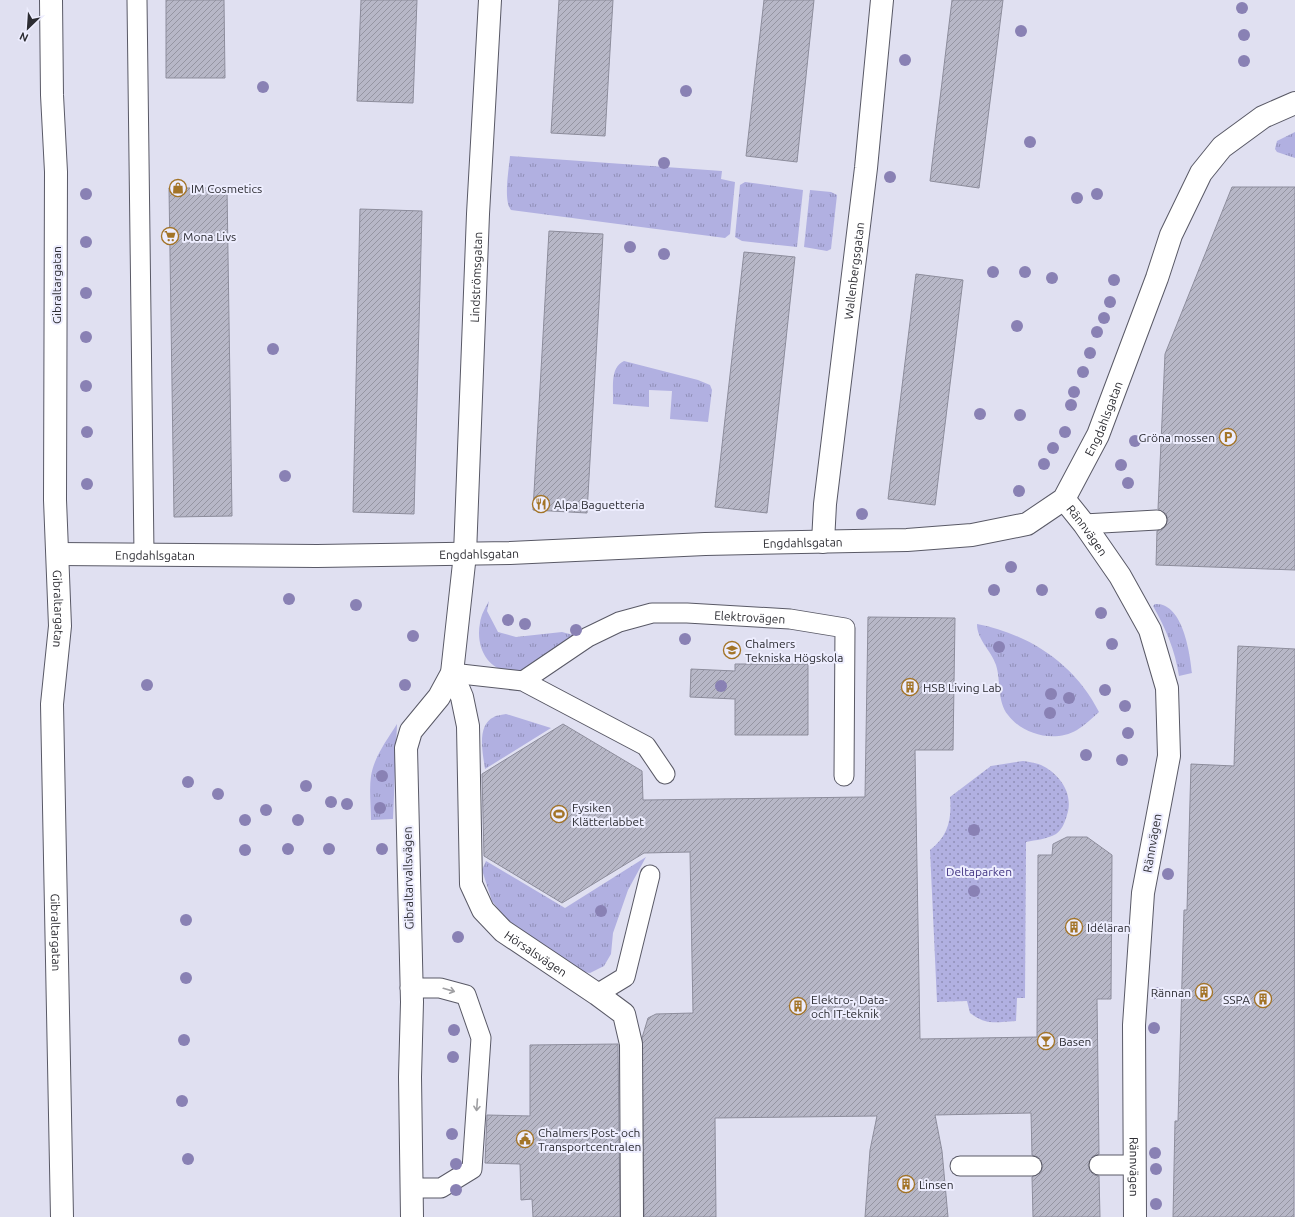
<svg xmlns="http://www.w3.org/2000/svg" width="1295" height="1217" font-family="Ubuntu,sans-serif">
	<defs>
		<pattern id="grass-tufts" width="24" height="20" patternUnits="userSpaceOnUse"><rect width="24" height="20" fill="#b1b0e1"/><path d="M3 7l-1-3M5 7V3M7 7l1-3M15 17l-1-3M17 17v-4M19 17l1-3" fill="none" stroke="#908fb7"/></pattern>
		<pattern id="park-dots" width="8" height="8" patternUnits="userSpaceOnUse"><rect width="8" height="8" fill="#b1b0e1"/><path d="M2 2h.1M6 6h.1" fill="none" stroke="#908fb7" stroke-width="1.8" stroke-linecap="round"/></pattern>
		<pattern id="building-hatch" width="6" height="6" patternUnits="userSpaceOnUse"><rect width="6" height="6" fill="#b7b7c7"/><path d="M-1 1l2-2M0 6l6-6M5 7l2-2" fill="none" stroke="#9595a2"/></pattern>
	</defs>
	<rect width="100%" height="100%" fill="#e0e0f1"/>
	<g fill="url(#grass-tufts)">
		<path d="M 1295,132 L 1295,158 L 1277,152 L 1275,149 L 1277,141 Z"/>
		<path d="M 510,156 L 722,171 L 721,179 L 735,182 L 730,234 L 725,238 L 511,210 C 503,200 509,169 510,156 Z"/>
		<path d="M 745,182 L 803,190 L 797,247 L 742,241 L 735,237 L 740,185 Z"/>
		<path d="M 810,190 L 831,192 L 837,195 L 831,249 L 827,251 L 804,247 Z"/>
		<path d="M 624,361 L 698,380 L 710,385 L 712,390 L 708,422 L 670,419 L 672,391 L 649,390 L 649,407 L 613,404 C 614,389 609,368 624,361 Z"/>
		<path d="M 489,601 L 487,611 L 498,632 L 516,637 L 562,632 L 577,636 C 560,648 539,669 516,671 C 489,674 475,648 480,623 C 481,615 485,608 489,601 Z"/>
		<path d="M 1155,604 C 1183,602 1190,654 1192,673 L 1179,676 C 1175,650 1166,629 1153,606 Z"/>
		<path d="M 977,624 C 1029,634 1075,664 1099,712 C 1092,718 1085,725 1077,730 C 1055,743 1023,735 1008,715 C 997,702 1001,680 996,665 C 991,650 977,640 977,624 Z"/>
		<path d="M 506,714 L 551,728 L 485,769 C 483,754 476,725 494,717 C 497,715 503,715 506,714 Z"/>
		<path d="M 397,724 L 393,819 L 371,820 C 371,805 369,790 371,776 C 374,757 387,740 397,724 Z"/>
		<path d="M 646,857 L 628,890 L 613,933 L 611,954 L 604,966 L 590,973 L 576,971 L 511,925 L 492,901 L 482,870 L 486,861 L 565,908 Z"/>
	</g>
	<path fill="url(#park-dots)" d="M 1023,761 C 1029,762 1036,763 1041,765 C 1060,774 1074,794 1067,815 C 1065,822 1062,830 1056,834 C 1047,839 1036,840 1026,842 L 1025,998 L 1017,998 L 1016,1021 C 996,1022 987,1026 970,1013 L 967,1001 L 937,1002 L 930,850 C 948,836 952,820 950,797 L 991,766 Z"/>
	<g fill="url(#building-hatch)" stroke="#8d8d9c">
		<path d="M 166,0 L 224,0 L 225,78 L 166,78 Z"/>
		<path d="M 361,0 L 417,0 L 413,103 L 357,101 Z"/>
		<path d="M 559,0 L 613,0 L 605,136 L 551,133 Z"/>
		<path d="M 764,0 L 814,0 L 797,162 L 746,156 Z"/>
		<path d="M 952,0 L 1003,0 L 979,188 L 930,181 Z"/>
		<path d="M 1232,187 L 1295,187 L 1295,570 L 1156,565 L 1157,531 L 1163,529 L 1168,520 L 1166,514 L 1158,509 L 1165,354 Z"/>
		<path d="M 169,188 L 227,188 L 232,516 L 174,517 Z"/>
		<path d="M 360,209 L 422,211 L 414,514 L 353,512 Z"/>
		<path d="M 549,231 L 603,234 L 587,513 L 533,510 Z"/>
		<path d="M 744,252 L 795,257 L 767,513 L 715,507 Z"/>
		<path d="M 916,274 L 963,280 L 935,505 L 888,499 Z"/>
		<path d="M 868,617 L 955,618 L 953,750 L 915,750 L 920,1039 L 1037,1037 L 1038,855 L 1052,855 L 1053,844 L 1067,837 L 1087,837 L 1112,855 L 1111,999 L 1097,999 L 1099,1154 L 1093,1156 L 1088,1165 L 1090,1171 L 1094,1175 L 1099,1176 L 1100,1217 L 1033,1217 L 1032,1177 L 1041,1172 L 1043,1166 L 1038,1157 L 1032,1155 L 1031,1113 L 935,1115 L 942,1151 L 948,1217 L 865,1217 L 870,1150 L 877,1116 L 715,1118 L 716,1217 L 644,1217 L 642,1038 L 648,1018 L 656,1014 L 693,1013 L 690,852 L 644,853 L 562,903 L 484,856 L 482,774 L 563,724 L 642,771 L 643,800 L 865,797 Z"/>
		<path d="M 1238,646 L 1295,649 L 1294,1217 L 1173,1217 L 1175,1121 L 1178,1121 L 1184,910 L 1187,910 L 1191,764 L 1234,766 Z"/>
		<path d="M 735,664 L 808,664 L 808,735 L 735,735 L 735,699 L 690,697 L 691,669 L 735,671 Z"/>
		<path d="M 618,1044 L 620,1217 L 533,1217 L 532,1199 L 521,1200 L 520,1164 L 485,1163 L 487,1115 L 530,1116 L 530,1045 Z"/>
	</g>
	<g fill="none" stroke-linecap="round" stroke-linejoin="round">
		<g stroke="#595966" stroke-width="21">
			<g id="service">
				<path d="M 137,0 L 144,554"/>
				<path d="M 1084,524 L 1157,520"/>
				<path d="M 452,673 L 523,681 L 646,746 L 665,774"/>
				<path id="s1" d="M 523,681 L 588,637 L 619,622 L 652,613 L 687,613 L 790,619 L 845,628 L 844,776"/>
				<path d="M 410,988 L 440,988 L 466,995 L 481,1038 L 472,1169 L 441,1188 L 413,1188"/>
				<path d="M 597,994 L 625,977 L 650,875"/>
				<path d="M 1099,1165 L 1135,1165"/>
				<path d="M 960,1166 L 1032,1166"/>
			</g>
		</g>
		<g stroke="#595966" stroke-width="24">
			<g id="minor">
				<path id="s2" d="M 1064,499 L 1084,524 L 1120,576 L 1150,630 L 1167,688 L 1169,756 L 1143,893 L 1134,1025 L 1135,1217"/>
				<path id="s3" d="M 823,542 L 825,504 L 866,168 L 882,0"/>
				<path id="s4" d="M 58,554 L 317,556 L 510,553 L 705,544 L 907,540 L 972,535 L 1027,524 L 1064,499 L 1098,435 L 1157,278 L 1171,235 L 1201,173 L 1222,147 L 1263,117 L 1295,103"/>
				<path id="s5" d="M 452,673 L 462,697 L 468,726 L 471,884 L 483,910 L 503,931 L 597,994 L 624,1014 L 631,1044 L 632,1217"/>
				<path id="s6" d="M 412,1217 L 410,1077 L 412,1002 L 406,748 L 411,731 L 439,697 L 452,673 L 465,554 L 478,214 L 490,0"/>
			</g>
		</g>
		<g stroke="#595966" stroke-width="24">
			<g id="tertiary">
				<path id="s7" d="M 51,0 L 52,95 L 56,172 L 55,500 L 60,626 L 52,704 L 62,1217"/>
			</g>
		</g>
		<use href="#service" stroke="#fff" stroke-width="19"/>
		<use href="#minor" stroke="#fff" stroke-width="22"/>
		<use href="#tertiary" stroke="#fff" stroke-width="22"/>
	</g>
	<g fill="#8981b4">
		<circle cx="1242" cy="8" r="6"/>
		<circle cx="1021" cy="31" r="6"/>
		<circle cx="1244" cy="35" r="6"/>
		<circle cx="905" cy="60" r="6"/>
		<circle cx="1244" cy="61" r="6"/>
		<circle cx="263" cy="87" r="6"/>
		<circle cx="686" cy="91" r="6"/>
		<circle cx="1030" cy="142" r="6"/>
		<circle cx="664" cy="163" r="6"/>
		<circle cx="890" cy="177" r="6"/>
		<circle cx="86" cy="194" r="6"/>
		<circle cx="1097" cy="194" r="6"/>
		<circle cx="1077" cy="198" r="6"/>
		<circle cx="86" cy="242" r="6"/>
		<circle cx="630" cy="247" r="6"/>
		<circle cx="664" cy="254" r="6"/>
		<circle cx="993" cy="272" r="6"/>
		<circle cx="1025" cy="272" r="6"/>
		<circle cx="1052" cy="278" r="6"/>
		<circle cx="1114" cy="280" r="6"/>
		<circle cx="86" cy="293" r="6"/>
		<circle cx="1110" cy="302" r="6"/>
		<circle cx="1104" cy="318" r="6"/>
		<circle cx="1017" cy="326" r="6"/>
		<circle cx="1097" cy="332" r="6"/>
		<circle cx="86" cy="337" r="6"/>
		<circle cx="273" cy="349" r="6"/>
		<circle cx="1090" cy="353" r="6"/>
		<circle cx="1083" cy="372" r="6"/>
		<circle cx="86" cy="386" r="6"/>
		<circle cx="1074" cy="392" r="6"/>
		<circle cx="1071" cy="405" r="6"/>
		<circle cx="980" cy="414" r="6"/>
		<circle cx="1020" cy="415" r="6"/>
		<circle cx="87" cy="432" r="6"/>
		<circle cx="1065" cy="432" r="6"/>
		<circle cx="1135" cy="441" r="6"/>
		<circle cx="1053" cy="448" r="6"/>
		<circle cx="1044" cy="464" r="6"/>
		<circle cx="1121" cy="465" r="6"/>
		<circle cx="285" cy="476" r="6"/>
		<circle cx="1128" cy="483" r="6"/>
		<circle cx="87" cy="484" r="6"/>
		<circle cx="1019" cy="491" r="6"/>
		<circle cx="862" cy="514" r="6"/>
		<circle cx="1011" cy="567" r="6"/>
		<circle cx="994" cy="590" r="6"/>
		<circle cx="1042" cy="590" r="6"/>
		<circle cx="289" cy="599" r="6"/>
		<circle cx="356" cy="605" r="6"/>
		<circle cx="1101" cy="613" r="6"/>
		<circle cx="508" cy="620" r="6"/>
		<circle cx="525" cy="624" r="6"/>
		<circle cx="576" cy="630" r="6"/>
		<circle cx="413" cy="636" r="6"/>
		<circle cx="685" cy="639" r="6"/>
		<circle cx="1112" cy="644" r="6"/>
		<circle cx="999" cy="647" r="6"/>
		<circle cx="147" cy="685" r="6"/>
		<circle cx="405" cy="685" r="6"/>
		<circle cx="721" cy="686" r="6"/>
		<circle cx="1105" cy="690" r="6"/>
		<circle cx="1051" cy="694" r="6"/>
		<circle cx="1069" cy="698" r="6"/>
		<circle cx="1125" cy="706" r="6"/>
		<circle cx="1050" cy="713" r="6"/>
		<circle cx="1128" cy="733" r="6"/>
		<circle cx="1086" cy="755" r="6"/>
		<circle cx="1122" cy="760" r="6"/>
		<circle cx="382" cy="776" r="6"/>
		<circle cx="188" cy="782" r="6"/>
		<circle cx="306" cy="786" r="6"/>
		<circle cx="218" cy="794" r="6"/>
		<circle cx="331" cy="802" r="6"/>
		<circle cx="347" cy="804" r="6"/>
		<circle cx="380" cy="808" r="6"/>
		<circle cx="266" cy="810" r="6"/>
		<circle cx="245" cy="820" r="6"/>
		<circle cx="298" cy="820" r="6"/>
		<circle cx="974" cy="830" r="6"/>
		<circle cx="288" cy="849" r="6"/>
		<circle cx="329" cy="849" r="6"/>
		<circle cx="382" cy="849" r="6"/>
		<circle cx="245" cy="850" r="6"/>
		<circle cx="1168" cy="874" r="6"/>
		<circle cx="974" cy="891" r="6"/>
		<circle cx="601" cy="911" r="6"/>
		<circle cx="186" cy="920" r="6"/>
		<circle cx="458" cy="937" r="6"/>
		<circle cx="186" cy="978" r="6"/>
		<circle cx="1156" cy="993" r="6"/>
		<circle cx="1154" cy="1028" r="6"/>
		<circle cx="454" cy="1030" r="6"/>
		<circle cx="184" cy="1040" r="6"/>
		<circle cx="453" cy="1057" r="6"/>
		<circle cx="182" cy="1101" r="6"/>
		<circle cx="452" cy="1134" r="6"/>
		<circle cx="1155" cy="1153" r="6"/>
		<circle cx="188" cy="1159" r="6"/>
		<circle cx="456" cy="1164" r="6"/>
		<circle cx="1156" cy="1169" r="6"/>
		<circle cx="456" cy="1190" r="6"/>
		<circle cx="1156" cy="1204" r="6"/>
	</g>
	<defs><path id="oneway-shaft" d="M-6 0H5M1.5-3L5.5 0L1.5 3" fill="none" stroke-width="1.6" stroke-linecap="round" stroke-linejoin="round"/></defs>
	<g stroke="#a0a0a3">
		<use href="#oneway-shaft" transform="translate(449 990) rotate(16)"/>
		<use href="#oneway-shaft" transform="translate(477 1105) rotate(94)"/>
	</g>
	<defs>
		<g id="shop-ring" transform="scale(0.9)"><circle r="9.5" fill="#ededfe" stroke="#a37427" stroke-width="1.5"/><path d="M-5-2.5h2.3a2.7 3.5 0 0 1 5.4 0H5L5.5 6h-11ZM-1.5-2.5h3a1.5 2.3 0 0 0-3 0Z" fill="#a37427"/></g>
		<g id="supermarket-ring" transform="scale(0.9)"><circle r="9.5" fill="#ededfe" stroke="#a37427" stroke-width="1.5"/><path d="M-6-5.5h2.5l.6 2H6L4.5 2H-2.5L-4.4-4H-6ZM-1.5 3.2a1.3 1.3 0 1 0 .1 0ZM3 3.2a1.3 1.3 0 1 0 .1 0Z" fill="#a37427"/></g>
		<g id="parking-ring" transform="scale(0.9)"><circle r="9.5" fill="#ededfe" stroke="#a37427" stroke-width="1.5"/><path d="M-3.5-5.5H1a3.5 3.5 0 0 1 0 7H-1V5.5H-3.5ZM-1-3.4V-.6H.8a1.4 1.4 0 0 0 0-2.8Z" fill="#a37427"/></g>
		<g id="restaurant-ring" transform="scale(0.9)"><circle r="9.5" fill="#ededfe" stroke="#a37427" stroke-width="1.5"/><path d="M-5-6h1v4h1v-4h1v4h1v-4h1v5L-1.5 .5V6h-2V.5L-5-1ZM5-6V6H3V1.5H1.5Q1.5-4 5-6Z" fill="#a37427"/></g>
		<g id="university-ring" transform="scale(0.9)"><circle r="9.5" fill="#ededfe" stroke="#a37427" stroke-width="1.5"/><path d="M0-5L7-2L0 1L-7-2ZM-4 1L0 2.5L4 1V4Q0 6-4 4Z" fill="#a37427"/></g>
		<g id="building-ring" transform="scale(0.9)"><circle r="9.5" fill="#ededfe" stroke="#a37427" stroke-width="1.5"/><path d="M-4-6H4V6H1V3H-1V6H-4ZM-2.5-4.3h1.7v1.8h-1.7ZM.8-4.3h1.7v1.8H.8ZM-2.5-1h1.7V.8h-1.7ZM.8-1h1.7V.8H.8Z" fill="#a37427"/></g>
		<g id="stadium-ring" transform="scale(0.9)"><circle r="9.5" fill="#ededfe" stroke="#a37427" stroke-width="1.5"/><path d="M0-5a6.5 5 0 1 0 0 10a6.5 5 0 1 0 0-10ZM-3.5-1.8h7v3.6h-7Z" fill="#a37427"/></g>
		<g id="bar-ring" transform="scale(0.9)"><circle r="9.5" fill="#ededfe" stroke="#a37427" stroke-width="1.5"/><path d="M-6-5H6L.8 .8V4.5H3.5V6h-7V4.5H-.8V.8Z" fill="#a37427"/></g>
		<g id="civic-ring" transform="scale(0.9)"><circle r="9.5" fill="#ededfe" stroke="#a37427" stroke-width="1.5"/><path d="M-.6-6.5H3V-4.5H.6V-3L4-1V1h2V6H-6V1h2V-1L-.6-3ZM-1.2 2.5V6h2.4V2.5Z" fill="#a37427"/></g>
	</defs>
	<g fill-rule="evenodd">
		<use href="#shop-ring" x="178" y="188"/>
		<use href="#supermarket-ring" x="170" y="236"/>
		<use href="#parking-ring" x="1228" y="437"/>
		<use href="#restaurant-ring" x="541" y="504"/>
		<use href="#university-ring" x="732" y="650"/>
		<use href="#building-ring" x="910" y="687"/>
		<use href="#stadium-ring" x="559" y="814"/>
		<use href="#building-ring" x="1074" y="927"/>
		<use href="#building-ring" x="1204" y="992"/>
		<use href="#building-ring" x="1263" y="999"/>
		<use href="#building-ring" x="798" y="1006"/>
		<use href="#bar-ring" x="1046" y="1041"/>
		<use href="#civic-ring" x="525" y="1139"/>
		<use href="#building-ring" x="906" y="1184"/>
	</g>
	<g text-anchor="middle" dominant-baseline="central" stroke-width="4" stroke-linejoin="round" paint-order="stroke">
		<g font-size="12" fill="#2c2c32" stroke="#ededfe" text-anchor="start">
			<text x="191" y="188">IM Cosmetics</text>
			<text x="183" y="236">Mona Livs</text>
			<text x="1215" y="437" text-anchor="end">Gröna mossen</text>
			<text x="554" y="504">Alpa Baguetteria</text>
			<text x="745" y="643">Chalmers<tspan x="745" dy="14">Tekniska Högskola</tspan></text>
			<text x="923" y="687">HSB Living Lab</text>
			<text x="572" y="807">Fysiken<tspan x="572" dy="14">Klätterlabbet</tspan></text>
			<text x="1087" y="927">Idéläran</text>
			<text x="1191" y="992" text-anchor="end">Rännan</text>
			<text x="811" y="999">Elektro-, Data-<tspan x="811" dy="14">och IT-teknik</tspan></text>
			<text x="1250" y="999" text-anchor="end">SSPA</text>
			<text x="1059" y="1041">Basen</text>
			<text x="538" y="1132">Chalmers Post- och<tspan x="538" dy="14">Transportcentralen</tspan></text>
			<text x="919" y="1184">Linsen</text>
		</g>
		<g font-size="12" fill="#2c2c32" stroke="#ededfe">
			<text stroke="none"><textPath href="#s3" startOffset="273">Wallenbergsgatan</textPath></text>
			<text stroke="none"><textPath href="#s6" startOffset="955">Lindströmsgatan</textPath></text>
			<text transform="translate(56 285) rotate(-90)">Gibraltargatan</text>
			<text stroke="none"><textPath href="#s4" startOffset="1105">Engdahlsgatan</textPath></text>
			<text stroke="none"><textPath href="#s2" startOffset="39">Rännvägen</textPath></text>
			<text stroke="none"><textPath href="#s4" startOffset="745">Engdahlsgatan</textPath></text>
			<text stroke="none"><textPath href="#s4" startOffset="97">Engdahlsgatan</textPath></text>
			<text stroke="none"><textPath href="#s4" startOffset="421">Engdahlsgatan</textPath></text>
			<text stroke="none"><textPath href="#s7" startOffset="609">Gibraltargatan</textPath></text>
			<text stroke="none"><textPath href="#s1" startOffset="245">Elektrovägen</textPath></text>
			<text transform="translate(1152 843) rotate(-80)">Rännvägen</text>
			<text transform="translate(408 878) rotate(-91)">Gibraltarvallsvägen</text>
			<text stroke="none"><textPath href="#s7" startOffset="933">Gibraltargatan</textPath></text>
			<text stroke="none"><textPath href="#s5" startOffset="311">Hörsalsvägen</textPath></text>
			<text stroke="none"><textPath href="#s2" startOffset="699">Rännvägen</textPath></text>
		</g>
		<g font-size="12" fill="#413483" stroke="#ededfe">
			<text x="979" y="871">Deltaparken</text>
		</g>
	</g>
	<g transform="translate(28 28) rotate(205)" stroke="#ededfe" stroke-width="3" paint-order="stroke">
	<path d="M0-3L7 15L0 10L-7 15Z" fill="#2c2c32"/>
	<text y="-6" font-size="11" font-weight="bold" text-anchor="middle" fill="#2c2c32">N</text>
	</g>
</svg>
